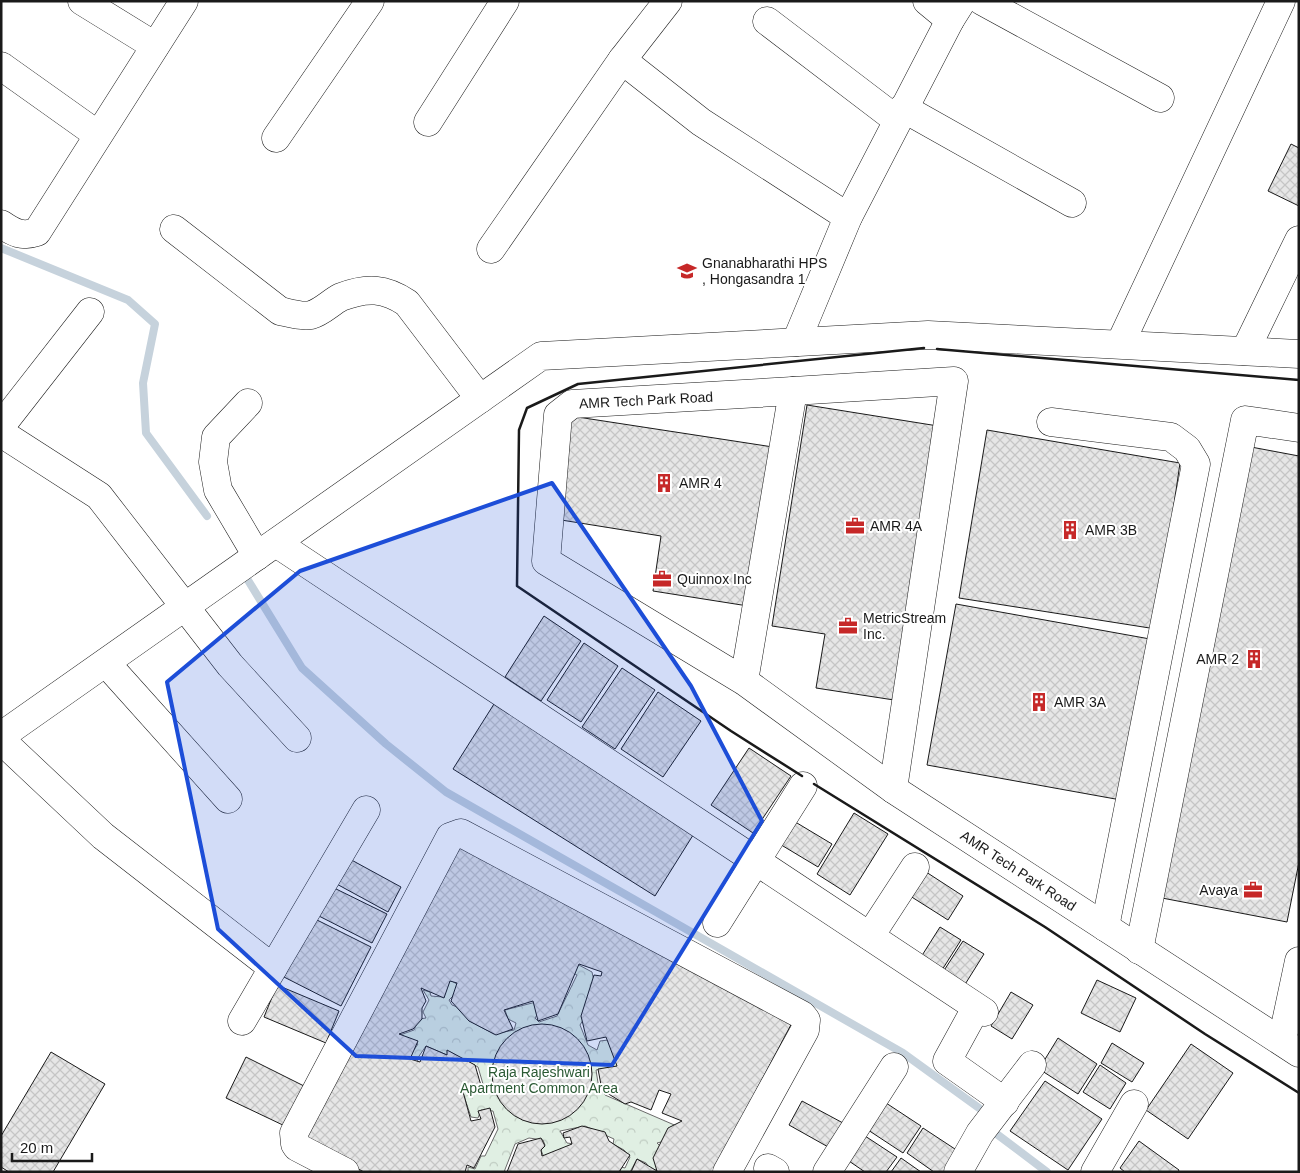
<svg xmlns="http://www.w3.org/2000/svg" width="1300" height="1173" font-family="Helvetica,sans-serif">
	<defs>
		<pattern id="forest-crowns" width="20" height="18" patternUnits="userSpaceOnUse" patternTransform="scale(1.25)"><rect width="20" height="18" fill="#e0efe3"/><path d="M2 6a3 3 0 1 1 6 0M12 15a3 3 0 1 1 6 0" fill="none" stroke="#c0ccc2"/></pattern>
		<pattern id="building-cross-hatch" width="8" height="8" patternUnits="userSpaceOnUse" patternTransform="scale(1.25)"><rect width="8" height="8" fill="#e6e6e6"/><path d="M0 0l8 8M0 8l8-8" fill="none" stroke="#c5c5c5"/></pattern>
	</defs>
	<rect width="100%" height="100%" fill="#fff"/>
	<path fill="url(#forest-crowns)" stroke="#6a6a6a" d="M 577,964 L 592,972 L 594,981 L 602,989 L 580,1025 L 588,1045 L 597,1050 L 600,1041 L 608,1040 L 619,1066 L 596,1070 L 599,1089 L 605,1095 L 679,1127 L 665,1141 L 657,1143 L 662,1148 L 659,1171 L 649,1168 L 646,1163 L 637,1159 L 630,1172 L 620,1172 L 621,1167 L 625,1168 L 630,1157 L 624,1150 L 613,1144 L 614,1139 L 585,1126 L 560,1131 L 567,1143 L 575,1144 L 545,1160 L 541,1150 L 545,1145 L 543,1140 L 529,1138 L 515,1144 L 504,1172 L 468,1172 L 468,1167 L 475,1169 L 481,1156 L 485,1156 L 498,1129 L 493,1111 L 481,1110 L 478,1118 L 471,1117 L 463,1093 L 467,1087 L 480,1092 L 483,1084 L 478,1067 L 450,1052 L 447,1055 L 426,1046 L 417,1059 L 418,1064 L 407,1060 L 418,1044 L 400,1035 L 414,1030 L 419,1019 L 426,1018 L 423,1012 L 429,1000 L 423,990 L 430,992 L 431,996 L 443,997 L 450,980 L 462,987 L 449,1000 L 452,1005 L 470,1012 L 468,1020 L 494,1034 L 514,1030 L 516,1023 L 508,1019 L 505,1010 L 536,1002 L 541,1009 L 535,1018 L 539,1022 L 557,1016 L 577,975 L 573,973 Z"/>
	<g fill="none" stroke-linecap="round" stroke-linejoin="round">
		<g stroke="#c6d2dc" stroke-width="8">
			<path d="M 1,248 L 128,300 L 155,324 L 143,383 L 146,433 L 207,516"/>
			<path d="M 246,577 L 302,668 L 386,744 L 446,792 L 903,1053 L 979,1108"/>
			<path d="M 998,1135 L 1047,1172"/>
		</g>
	</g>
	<g fill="url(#building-cross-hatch)" stroke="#1a1a1a">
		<path d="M 1291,144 L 1299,148 L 1299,206 L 1268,191 Z"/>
		<path d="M 807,405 L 938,426 L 894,700 L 816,688 L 825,634 L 772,626 Z"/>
		<path d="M 571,416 L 773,447 L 748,606 L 653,591 L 661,536 L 555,519 Z"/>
		<path d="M 987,430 L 1180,463 L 1156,629 L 959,598 Z"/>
		<path d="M 1251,447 L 1299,456 L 1299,862 L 1287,922 L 1162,898 Z"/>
		<path d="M 956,604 L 1150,639 L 1121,800 L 927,765 Z"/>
		<path d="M 544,616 L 581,641 L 541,701 L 505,677 Z"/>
		<path d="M 584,643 L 618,666 L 581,722 L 547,700 Z"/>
		<path d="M 622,668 L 655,690 L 615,749 L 582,727 Z"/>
		<path d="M 658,692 L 701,721 L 663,777 L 621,749 Z"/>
		<path d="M 494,704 L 695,832 L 655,896 L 453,769 Z"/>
		<path d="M 749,748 L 791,776 L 753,833 L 711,805 Z"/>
		<path d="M 854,813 L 888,834 L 850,895 L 817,874 Z"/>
		<path d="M 792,820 L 832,844 L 818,867 L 778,843 Z"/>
		<path d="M 456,840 L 794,1019 L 713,1172 L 631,1172 L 637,1159 L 657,1171 L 653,1158 L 668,1128 L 682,1121 L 662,1113 L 671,1094 L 659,1090 L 651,1110 L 631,1102 L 625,1104 L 602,1090 L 598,1069 L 617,1066 L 606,1037 L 587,1041 L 581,1016 L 594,975 L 601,976 L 602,972 L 579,964 L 558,1014 L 538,1021 L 533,1001 L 504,1010 L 513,1029 L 496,1035 L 469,1021 L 451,1001 L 457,983 L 450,981 L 444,998 L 421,988 L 426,1001 L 422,1008 L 422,1019 L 413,1029 L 399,1034 L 418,1041 L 410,1059 L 420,1062 L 426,1046 L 447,1055 L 447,1050 L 475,1065 L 482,1089 L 477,1091 L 469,1086 L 462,1088 L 471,1121 L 481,1119 L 478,1111 L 490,1108 L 495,1127 L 474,1168 L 467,1165 L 465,1172 L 364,1172 L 299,1138 Z"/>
		<path d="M 346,857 L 401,887 L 388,912 L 333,882 Z"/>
		<path d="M 923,870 L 963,896 L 948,920 L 907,894 Z"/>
		<path d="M 330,886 L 387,914 L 372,943 L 315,914 Z"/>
		<path d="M 311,917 L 371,947 L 341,1006 L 282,976 Z"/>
		<path d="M 940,927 L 961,940 L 942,970 L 921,957 Z"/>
		<path d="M 963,941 L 984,954 L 964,986 L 943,972 Z"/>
		<path d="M 1097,980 L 1136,998 L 1120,1032 L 1081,1013 Z"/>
		<path d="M 277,985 L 339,1011 L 326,1043 L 264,1017 Z"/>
		<path d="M 1011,992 L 1033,1005 L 1012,1039 L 991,1026 Z"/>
		<circle cx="542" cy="1074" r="50"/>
		<path d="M 1058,1038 L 1097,1064 L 1078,1094 L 1039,1069 Z"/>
		<path d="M 1112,1043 L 1144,1063 L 1132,1082 L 1101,1063 Z"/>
		<path d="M 1191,1044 L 1233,1073 L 1188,1139 L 1146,1110 Z"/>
		<path d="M 51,1052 L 105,1084 L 53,1172 L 9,1172 L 1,1167 L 1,1136 Z"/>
		<path d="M 246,1057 L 306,1087 L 287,1127 L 226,1098 Z"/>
		<path d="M 1100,1065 L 1126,1083 L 1110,1109 L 1083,1092 Z"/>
		<path d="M 1045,1081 L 1102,1119 L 1068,1170 L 1010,1131 Z"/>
		<path d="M 802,1101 L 843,1123 L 830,1148 L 789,1125 Z"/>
		<path d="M 883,1101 L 921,1126 L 903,1153 L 865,1128 Z"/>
		<path d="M 582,1126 L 605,1132 L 609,1141 L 630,1155 L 619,1172 L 507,1172 L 518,1144 L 541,1138 L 545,1146 L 541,1150 L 542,1156 L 572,1144 L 570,1137 L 564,1138 L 563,1133 Z"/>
		<path d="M 923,1128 L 958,1151 L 944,1172 L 934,1172 L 907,1153 Z"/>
		<path d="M 862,1134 L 897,1157 L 886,1172 L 865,1172 L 846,1159 Z"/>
		<path d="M 1139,1141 L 1179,1170 L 1178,1172 L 1125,1172 L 1120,1168 Z"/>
		<path d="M 901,1158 L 921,1172 L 891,1172 Z"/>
	</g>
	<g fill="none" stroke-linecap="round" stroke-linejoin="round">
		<g stroke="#1a1a1a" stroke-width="29">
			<g id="minor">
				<path d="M 82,1 L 155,46"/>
				<path d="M 927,1 L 950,20"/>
				<path d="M 982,1 L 1160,98"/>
				<path d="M 767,21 L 897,120"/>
				<path d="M 622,60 L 701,122 L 848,217"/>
				<path d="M 1,66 L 98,135"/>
				<path d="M 903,108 L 1072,203"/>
				<path d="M 428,122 L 505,1"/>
				<path d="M 276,138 L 370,1"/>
				<path d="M 1,224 C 14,233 22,237 37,232 L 184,1"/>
				<path d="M 174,229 L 280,311 C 289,313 301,317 311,315 C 322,312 331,302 341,297 C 367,287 385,288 407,303 L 480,399"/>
				<path d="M 491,249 L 622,60 L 668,1"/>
				<path d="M 796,342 L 848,217 L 950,20 L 962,1"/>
				<path d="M 1120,344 L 1281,1"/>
				<path d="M 1245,351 L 1299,240"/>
				<path d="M 793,391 L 954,381 L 893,789"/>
				<path d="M 248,403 L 216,437 L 213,462 L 218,490 L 257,556"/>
				<path d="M 1051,422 L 1171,437 L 1187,449 L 1196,464 L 1105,927"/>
				<path d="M 1,426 L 90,312"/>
				<path d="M 1,433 L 99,496 L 230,665 L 297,738"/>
				<path d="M 276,543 L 984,1012"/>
				<path d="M 106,663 L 228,799"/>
				<path id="s1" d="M 744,681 L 793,391 L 572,404 L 558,415 L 546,561 L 744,681 L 893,789 L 1299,1053"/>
				<path d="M 1,736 L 541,356 L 928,335 L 1299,354"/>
				<path d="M 1,740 L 103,836 L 273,968 L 366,810"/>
				<path d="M 717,923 L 803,786"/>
				<path d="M 870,936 L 915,867"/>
				<path d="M 1139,950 L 1245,420 L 1299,428"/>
				<path d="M 976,1008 L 947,1061 L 1005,1102"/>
				<path d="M 242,1021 L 273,968"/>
				<path d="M 1282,1041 L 1299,961"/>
				<path d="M 768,1168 L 775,1172"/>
				<path d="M 345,1172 L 297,1147 L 295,1144 L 294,1133 L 450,837 L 461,833 L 802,1015 L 806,1020 L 805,1030 L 727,1172"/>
				<path d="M 827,1172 L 894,1067"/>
				<path d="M 958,1172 L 980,1133 L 1032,1065"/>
				<path d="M 1095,1172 L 1134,1104"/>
			</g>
		</g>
		<use href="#minor" stroke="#fff" stroke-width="28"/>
		<g stroke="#1a1a1a" stroke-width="2.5">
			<path d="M 937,349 L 1299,380"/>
			<path d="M 802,776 L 731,731 L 517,586 L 519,430 L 527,408 L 578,384 L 924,348"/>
			<path d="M 814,784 L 1045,927 L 1205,1034 L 1299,1093"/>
		</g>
	</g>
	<path fill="#1d4ed8" fill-opacity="0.2" stroke="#1d4ed8" stroke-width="4" stroke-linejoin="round" d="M 552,483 L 691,686 L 762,821 L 612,1065 L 356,1056 L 218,929 L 167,682 L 300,571 Z"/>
	<defs>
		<g id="school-bare" transform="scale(1.5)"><path d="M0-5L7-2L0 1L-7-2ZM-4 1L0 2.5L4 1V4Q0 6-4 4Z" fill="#c62828" stroke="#fff" stroke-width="2.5" paint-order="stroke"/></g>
		<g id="building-bare" transform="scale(1.5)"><path d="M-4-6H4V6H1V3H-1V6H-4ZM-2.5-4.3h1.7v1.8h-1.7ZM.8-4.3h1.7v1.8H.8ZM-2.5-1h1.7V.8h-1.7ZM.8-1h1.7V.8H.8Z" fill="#c62828" stroke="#fff" stroke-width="2.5" paint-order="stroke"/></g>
		<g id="office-bare" transform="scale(1.5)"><path d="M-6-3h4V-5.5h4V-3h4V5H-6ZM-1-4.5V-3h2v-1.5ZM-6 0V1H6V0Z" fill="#c62828" stroke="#fff" stroke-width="2.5" paint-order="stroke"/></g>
	</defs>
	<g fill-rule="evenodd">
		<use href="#school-bare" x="687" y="271"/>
		<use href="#building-bare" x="664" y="483"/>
		<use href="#office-bare" x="855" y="526"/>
		<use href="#building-bare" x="1070" y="530"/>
		<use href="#office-bare" x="662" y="579"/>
		<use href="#office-bare" x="848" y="626"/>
		<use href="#building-bare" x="1254" y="659"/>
		<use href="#building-bare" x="1039" y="702"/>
		<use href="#office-bare" x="1253" y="890"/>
	</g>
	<g text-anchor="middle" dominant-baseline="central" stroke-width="4" stroke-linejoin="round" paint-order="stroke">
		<g font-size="14" fill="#1a1a1a" stroke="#fff" text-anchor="start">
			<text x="702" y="263">Gnanabharathi HPS<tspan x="702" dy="16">, Hongasandra 1</tspan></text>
			<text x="679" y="483">AMR 4</text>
			<text x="870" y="526">AMR 4A</text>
			<text x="1085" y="530">AMR 3B</text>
			<text x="677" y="579">Quinnox Inc</text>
			<text x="863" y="618">MetricStream<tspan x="863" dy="16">Inc.</tspan></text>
			<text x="1239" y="659" text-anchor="end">AMR 2</text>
			<text x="1054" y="702">AMR 3A</text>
			<text x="1238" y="890" text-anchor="end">Avaya</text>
		</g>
		<g font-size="14" fill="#1a1a1a" stroke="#fff">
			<text transform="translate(646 400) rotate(-3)">AMR Tech Park Road</text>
			<text stroke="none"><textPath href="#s1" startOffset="1245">AMR Tech Park Road</textPath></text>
		</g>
		<g font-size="14" fill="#2b5a34" stroke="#fff">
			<text x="539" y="1072">Raja Rajeshwari<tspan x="539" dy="16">Apartment Common Area</tspan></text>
		</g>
	</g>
	<rect width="1300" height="1173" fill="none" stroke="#1a1a1a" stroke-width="5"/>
	<path d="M12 1153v8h80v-8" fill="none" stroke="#1a1a1a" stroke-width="2.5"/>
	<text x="20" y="1153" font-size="15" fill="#1a1a1a" stroke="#ffffff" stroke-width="4" paint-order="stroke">20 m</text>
</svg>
